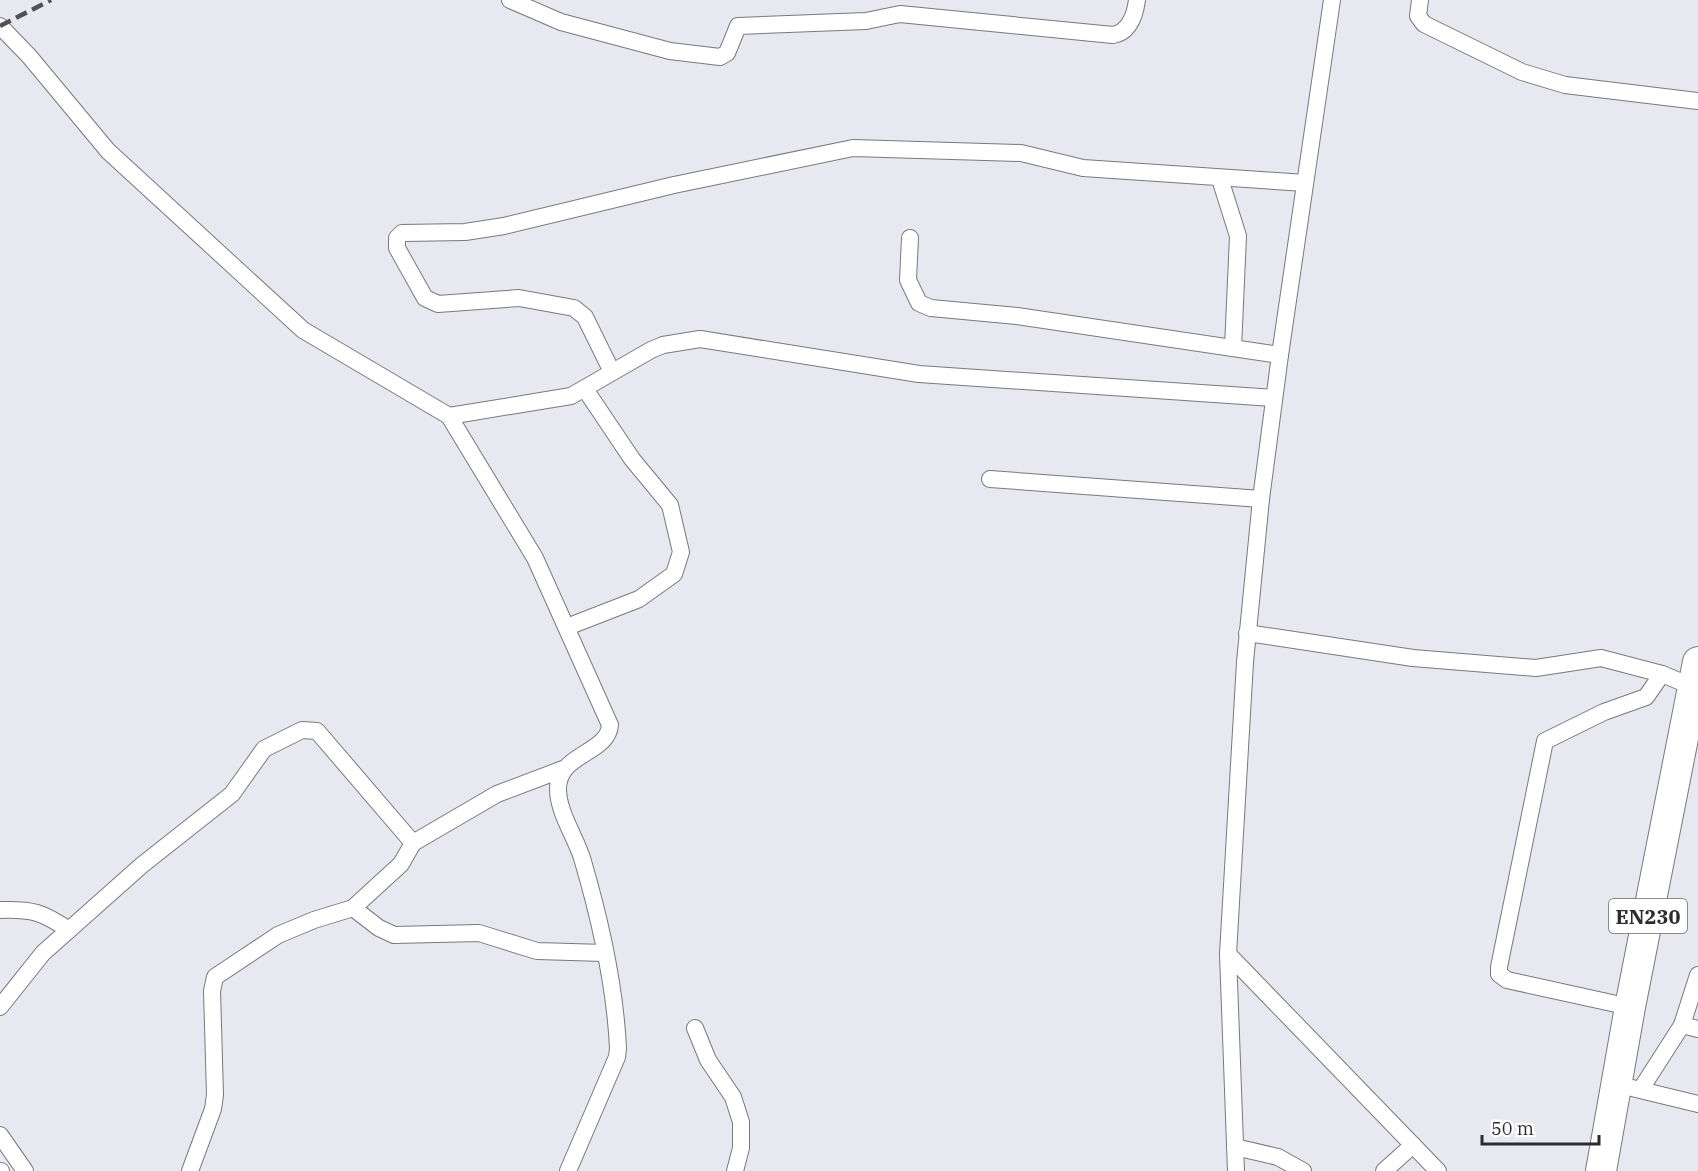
<svg xmlns="http://www.w3.org/2000/svg" width="1698" height="1171" font-family="'IBM Plex Serif',serif">
	<rect width="100%" height="100%" fill="#e8e8f0"/>
	<g fill="none" stroke-linecap="round" stroke-linejoin="round">
		<g stroke="#78787f" stroke-width="18">
			<g id="street">
				<path d="M 510,0 L 561,22 L 670,51 L 720,57 L 727,53 L 738,26 L 866,21 L 900,14 L 1113,35 C 1130,32 1135,15 1137,0"/>
				<path d="M 1420,0 L 1418,16 L 1424,24 L 1522,72 L 1565,85 L 1698,101"/>
				<path d="M 0,26 L 29,56 L 108,151 L 303,330 L 449,416 L 535,558 L 610,725 C 608,754 558,753 558,789 C 558,812 575,836 582,858 C 600,919 615,985 618,1048 L 617,1057 L 568,1171"/>
				<path d="M 1220,179 L 1238,236 L 1233,348"/>
				<path d="M 910,238 L 908,280 L 919,303 L 931,308 L 1017,316 L 1280,355"/>
				<path d="M 612,372 L 585,317 L 574,308 L 519,298 L 438,304 L 425,298 L 397,248 L 397,238 L 402,233 L 465,232 L 504,226 L 674,185 L 853,148 L 1021,153 L 1083,168 L 1305,183"/>
				<path d="M 449,416 L 571,396 L 651,350 L 663,345 L 700,339 L 919,374 L 1274,398"/>
				<path d="M 990,479 L 1261,499"/>
				<path d="M 567,627 L 639,599 L 674,574 L 681,552 L 670,505 L 632,459 L 585,389"/>
				<path d="M 1247,633 L 1413,658 L 1536,668 L 1601,658 L 1662,674 L 1698,689"/>
				<path d="M 353,908 L 379,928 L 394,935 L 479,933 L 537,951 L 605,953"/>
				<path d="M 0,910 C 33,909 42,912 69,930"/>
				<path d="M 1228,954 L 1438,1171"/>
				<path d="M 0,1007 L 43,953 L 142,865 L 232,794 L 264,749 L 302,730 L 317,731 L 413,843"/>
				<path d="M 1630,1007 L 1507,980 L 1499,974 L 1499,967 L 1545,741 L 1604,712 L 1646,697 L 1662,674"/>
				<path d="M 1682,1025 L 1698,1029"/>
				<path d="M 695,1028 L 708,1060 L 733,1097 L 741,1122 L 741,1148 L 735,1171"/>
				<path d="M 1632,1088 L 1698,1104"/>
				<path d="M 1641,1089 L 1682,1025 L 1698,975"/>
				<path d="M 0,1135 L 25,1171"/>
				<path d="M 1235,1147 L 1278,1157 L 1303,1171"/>
				<path d="M 0,1171 L 1,1171"/>
				<path d="M 190,1171 L 213,1109 L 215,1095 L 212,991 L 215,977 L 278,935 L 314,920 L 353,908 L 401,864 L 413,843 L 497,794 L 563,769"/>
				<path d="M 1236,1171 L 1228,954 L 1245,662 L 1261,499 L 1280,355 L 1332,0"/>
				<path d="M 1384,1171 L 1413,1145"/>
			</g>
		</g>
		<g stroke="#78787f" stroke-width="32">
			<path id="highway" d="M 1601,1171 L 1630,1007 L 1698,662"/>
		</g>
		<use href="#street" stroke="#fff" stroke-width="16"/>
		<use href="#highway" stroke="#fff" stroke-width="30"/>
		<path stroke="#525256" stroke-width="4.5" stroke-dasharray="12 6" stroke-linecap="butt" d="M 0,26 L 51,0"/>
	</g>
	<g text-anchor="middle" dominant-baseline="central" stroke-width="4.5" stroke-linejoin="round" paint-order="stroke">
		<rect fill="#fff" stroke="#6b6b6d" stroke-width="1.5" x="1609" y="899" width="78" height="34" rx="4.5"/>
		<g font-size="20" font-weight="bold" fill="#2c2c2f">
			<text x="1648" y="916">EN230</text>
		</g>
	</g>
	<path d="M1482 1135v9h117v-9" fill="none" stroke="#2c2c2f" stroke-width="3"/>
	<text x="1491" y="1135" font-size="18" fill="#2c2c2f" stroke="#ffffff" stroke-width="4.5" paint-order="stroke">50 m</text>
</svg>
